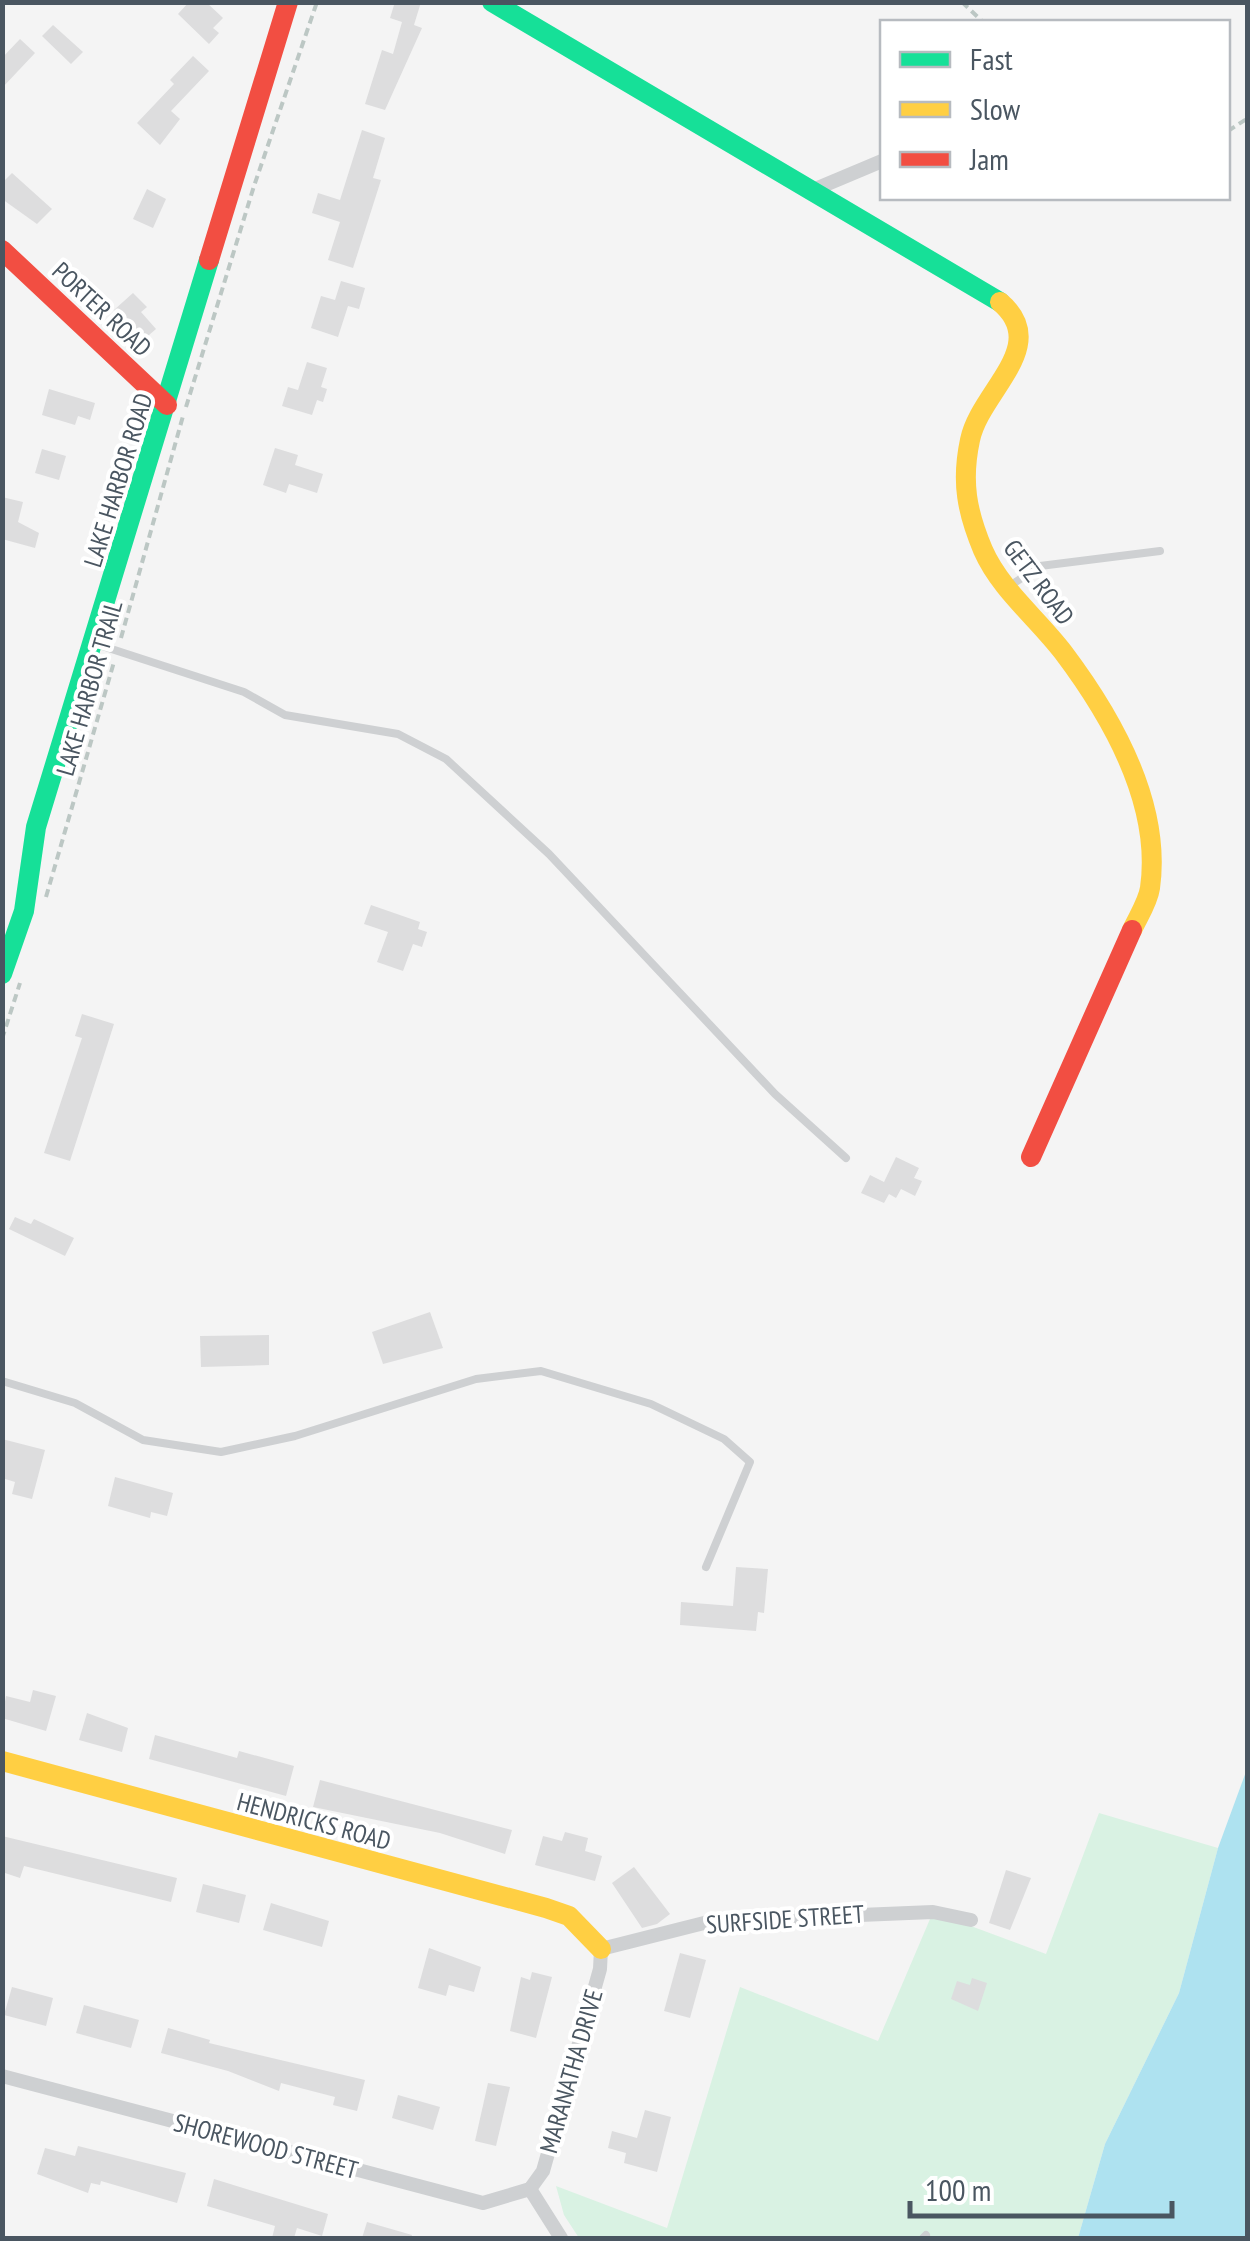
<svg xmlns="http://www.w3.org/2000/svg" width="1250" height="2241" font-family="'PT Sans Narrow',sans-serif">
	<rect width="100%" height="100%" fill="#f4f4f4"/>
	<path fill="#d9f2e3" d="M 1099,1813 L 1218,1848 L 1179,1993 L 1105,2144 L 1078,2238 L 579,2238 L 564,2215 L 556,2186 L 667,2228 L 740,1987 L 878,2041 L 933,1912 L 1046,1954 Z"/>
	<path fill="#aee2f0" d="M 1247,1769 L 1247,2238 L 1078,2238 L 1105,2144 L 1179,1993 L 1218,1848 Z"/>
	<g fill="#ddddde">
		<path d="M 189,2 L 206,2 L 223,18 L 213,28 L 219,33 L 209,44 L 178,14 Z"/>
		<path d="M 395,2 L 421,2 L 414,25 L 422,28 L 385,110 L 365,104 L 382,50 L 393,54 L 402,22 L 390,18 Z"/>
		<path d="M 53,25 L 83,52 L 71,64 L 42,36 Z"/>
		<path d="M 20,39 L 35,53 L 2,88 L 2,58 Z"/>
		<path d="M 193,56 L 209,71 L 171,111 L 180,119 L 160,145 L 137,123 L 174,84 L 170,80 Z"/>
		<path d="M 362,130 L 385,138 L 373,178 L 381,180 L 353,268 L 328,260 L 340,222 L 312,213 L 318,193 L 340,200 Z"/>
		<path d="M 12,173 L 52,209 L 37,224 L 2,199 L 2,183 Z"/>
		<path d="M 147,189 L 166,199 L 153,228 L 133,219 Z"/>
		<path d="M 341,281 L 365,288 L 359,309 L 348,306 L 338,337 L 311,328 L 321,296 L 335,300 Z"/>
		<path d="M 133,293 L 147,307 L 141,312 L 156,329 L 142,341 L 114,310 Z"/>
		<path d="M 307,362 L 327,368 L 321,387 L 327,389 L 323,402 L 317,400 L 312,415 L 282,406 L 288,387 L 298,390 Z"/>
		<path d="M 49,389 L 95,403 L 90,420 L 78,416 L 75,425 L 42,415 Z"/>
		<path d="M 275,448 L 298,455 L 295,465 L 323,474 L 317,493 L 289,484 L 286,493 L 263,485 Z"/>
		<path d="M 42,449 L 66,456 L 59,480 L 35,473 Z"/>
		<path d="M 2,497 L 23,502 L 18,522 L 39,533 L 35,548 L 2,539 Z"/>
		<path d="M 371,905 L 420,922 L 418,929 L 427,932 L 422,947 L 413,944 L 403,971 L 377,962 L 388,932 L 364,924 Z"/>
		<path d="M 82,1014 L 114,1024 L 70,1161 L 44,1153 L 82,1038 L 75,1036 Z"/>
		<path d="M 896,1157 L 919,1168 L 914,1178 L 922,1181 L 915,1196 L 901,1189 L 896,1198 L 889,1194 L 884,1203 L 861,1193 L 870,1175 L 884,1182 Z"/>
		<path d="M 15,1217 L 31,1224 L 34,1219 L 74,1238 L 65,1256 L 9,1229 Z"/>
		<path d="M 430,1312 L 443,1348 L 383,1364 L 372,1332 Z"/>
		<path d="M 269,1335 L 269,1365 L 201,1367 L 200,1336 Z"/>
		<path d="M 2,1439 L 45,1450 L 32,1499 L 12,1494 L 15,1482 L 2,1478 Z"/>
		<path d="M 115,1477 L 173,1493 L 167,1516 L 151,1512 L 150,1518 L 108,1506 Z"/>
		<path d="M 736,1567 L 768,1569 L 764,1613 L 758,1612 L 756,1631 L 680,1625 L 681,1602 L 733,1606 Z"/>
		<path d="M 33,1690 L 56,1696 L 46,1731 L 2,1718 L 6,1696 L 30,1702 Z"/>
		<path d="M 87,1713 L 128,1728 L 122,1752 L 79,1740 Z"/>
		<path d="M 155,1735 L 237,1758 L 239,1751 L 294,1766 L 286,1796 L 149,1759 Z"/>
		<path d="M 320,1780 L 512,1830 L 505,1854 L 440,1833 L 313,1807 Z"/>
		<path d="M 565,1832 L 588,1838 L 585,1851 L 602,1856 L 595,1881 L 535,1865 L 543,1836 L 562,1841 Z"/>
		<path d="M 2,1836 L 177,1878 L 171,1902 L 24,1866 L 20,1878 L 2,1872 Z"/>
		<path d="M 634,1867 L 670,1914 L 657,1924 L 642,1928 L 612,1883 Z"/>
		<path d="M 1006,1870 L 1031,1878 L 1010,1930 L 989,1923 Z"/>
		<path d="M 203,1884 L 246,1895 L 239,1923 L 196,1912 Z"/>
		<path d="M 271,1903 L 329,1921 L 322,1947 L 263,1930 Z"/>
		<path d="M 429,1948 L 481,1967 L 474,1992 L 449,1985 L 446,1996 L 418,1988 Z"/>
		<path d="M 680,1953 L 706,1960 L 690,2018 L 664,2011 Z"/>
		<path d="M 532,1972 L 552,1977 L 536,2038 L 510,2031 L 521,1977 L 530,1980 Z"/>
		<path d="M 972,1978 L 987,1983 L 978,2011 L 951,1999 L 957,1981 L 970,1985 Z"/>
		<path d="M 12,1987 L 53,1998 L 46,2026 L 4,2015 Z"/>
		<path d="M 84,2005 L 139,2020 L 131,2048 L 76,2033 Z"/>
		<path d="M 168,2028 L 210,2040 L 209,2043 L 365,2080 L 357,2111 L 333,2105 L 335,2097 L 281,2083 L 279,2091 L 228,2071 L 161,2053 Z"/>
		<path d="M 488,2083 L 510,2087 L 496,2146 L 475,2141 Z"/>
		<path d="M 398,2095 L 440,2107 L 433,2130 L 392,2118 Z"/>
		<path d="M 645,2110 L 671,2117 L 657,2172 L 624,2163 L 626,2153 L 608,2148 L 612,2131 L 637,2138 Z"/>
		<path d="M 78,2146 L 186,2173 L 177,2203 L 101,2181 L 100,2185 L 91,2183 L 88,2193 L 37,2174 L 45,2148 L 75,2156 Z"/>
		<path d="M 214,2179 L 328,2214 L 322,2236 L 297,2228 L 294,2238 L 272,2238 L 275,2226 L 207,2206 Z"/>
		<path d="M 367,2222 L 412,2235 L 411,2238 L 362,2238 Z"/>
	</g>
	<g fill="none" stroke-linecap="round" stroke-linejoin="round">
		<g stroke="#bcc7c4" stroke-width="4" stroke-dasharray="8 5" stroke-linecap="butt">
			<path d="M 962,2 L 983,22"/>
			<path d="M 1228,131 L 1248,118"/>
			<path d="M 186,407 L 254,186 L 317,2"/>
			<path d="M 121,638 L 183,416"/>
			<path d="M 46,897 L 114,662"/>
			<path d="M 2,1039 L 20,983"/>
		</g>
		<g stroke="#ced0d2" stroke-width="8">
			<path d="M 1011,585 L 1040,566 L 1160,551"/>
			<path d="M 93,643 L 244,692 L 285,715 L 398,734 L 446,759 L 549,854 L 775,1094 L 846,1158"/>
			<path d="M 2,1381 L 75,1403 L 143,1440 L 221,1452 L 295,1436 L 476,1379 L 541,1371 L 651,1404 L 724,1439 L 750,1462 L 706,1567"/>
			<path d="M 923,2238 L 926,2235"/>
		</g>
		<g stroke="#ced0d2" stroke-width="14">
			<path d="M 813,190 L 882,161"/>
			<path d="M 2,2076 L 483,2203 L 530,2189"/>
			<path d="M 530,2189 L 543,2171 L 600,1969 L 601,1949 L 712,1921 L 933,1912 L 971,1920"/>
			<path d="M 530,2189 L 561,2238"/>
		</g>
		<g stroke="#16e098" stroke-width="20">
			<path d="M 492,2 L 1000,302"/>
			<path d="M 2,974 L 24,911 L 36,827 L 209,260"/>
		</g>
		<g stroke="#ffcf43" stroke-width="20">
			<path d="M 1000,302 C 1052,346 980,391 970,440 C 961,482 967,512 983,550 C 1000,589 1037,618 1063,652 C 1112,717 1162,803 1150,888 C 1148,902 1138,917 1132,930"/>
			<path d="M 2,1761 L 546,1908 L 569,1916 L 601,1949"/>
		</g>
		<g stroke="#f24e42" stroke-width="20">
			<path d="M 2,250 L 167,405"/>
			<path d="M 209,260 L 288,2"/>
			<path d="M 1031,1157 L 1132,930"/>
		</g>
	</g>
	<g text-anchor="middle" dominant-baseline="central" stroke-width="8" stroke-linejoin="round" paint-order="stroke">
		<g font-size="25" fill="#4a5661" stroke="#fff">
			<text transform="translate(102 309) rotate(43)">PORTER ROAD</text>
			<text transform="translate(118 480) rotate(-73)">LAKE HARBOR ROAD</text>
			<text transform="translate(1039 582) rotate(53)">GETZ ROAD</text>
			<text transform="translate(89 688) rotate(-74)">LAKE HARBOR TRAIL</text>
			<text transform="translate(314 1821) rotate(15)">HENDRICKS ROAD</text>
			<text transform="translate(785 1919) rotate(-4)">SURFSIDE STREET</text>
			<text transform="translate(571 2071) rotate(-74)">MARANATHA DRIVE</text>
			<text transform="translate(266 2146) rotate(15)">SHOREWOOD STREET</text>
		</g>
	</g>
	<rect width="1250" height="2241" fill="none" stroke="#4a5661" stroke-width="10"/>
	<rect x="880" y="20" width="350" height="180" fill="#ffffff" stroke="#b7bbc0" stroke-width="2.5"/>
	<rect x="900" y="52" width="50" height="15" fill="#16e098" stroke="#b7bbc0" stroke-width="2.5"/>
	<text x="970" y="70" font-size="30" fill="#4a5661">Fast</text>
	<rect x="900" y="102" width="50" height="15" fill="#ffcf43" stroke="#b7bbc0" stroke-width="2.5"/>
	<text x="970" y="120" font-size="30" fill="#4a5661">Slow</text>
	<rect x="900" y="152" width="50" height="15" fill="#f24e42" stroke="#b7bbc0" stroke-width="2.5"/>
	<text x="970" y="170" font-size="30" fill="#4a5661">Jam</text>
	<path d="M910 2201v15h262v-15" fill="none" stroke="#4a5661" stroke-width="5"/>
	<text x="925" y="2201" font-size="30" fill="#4a5661" stroke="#ffffff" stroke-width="8" paint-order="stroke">100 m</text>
</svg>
